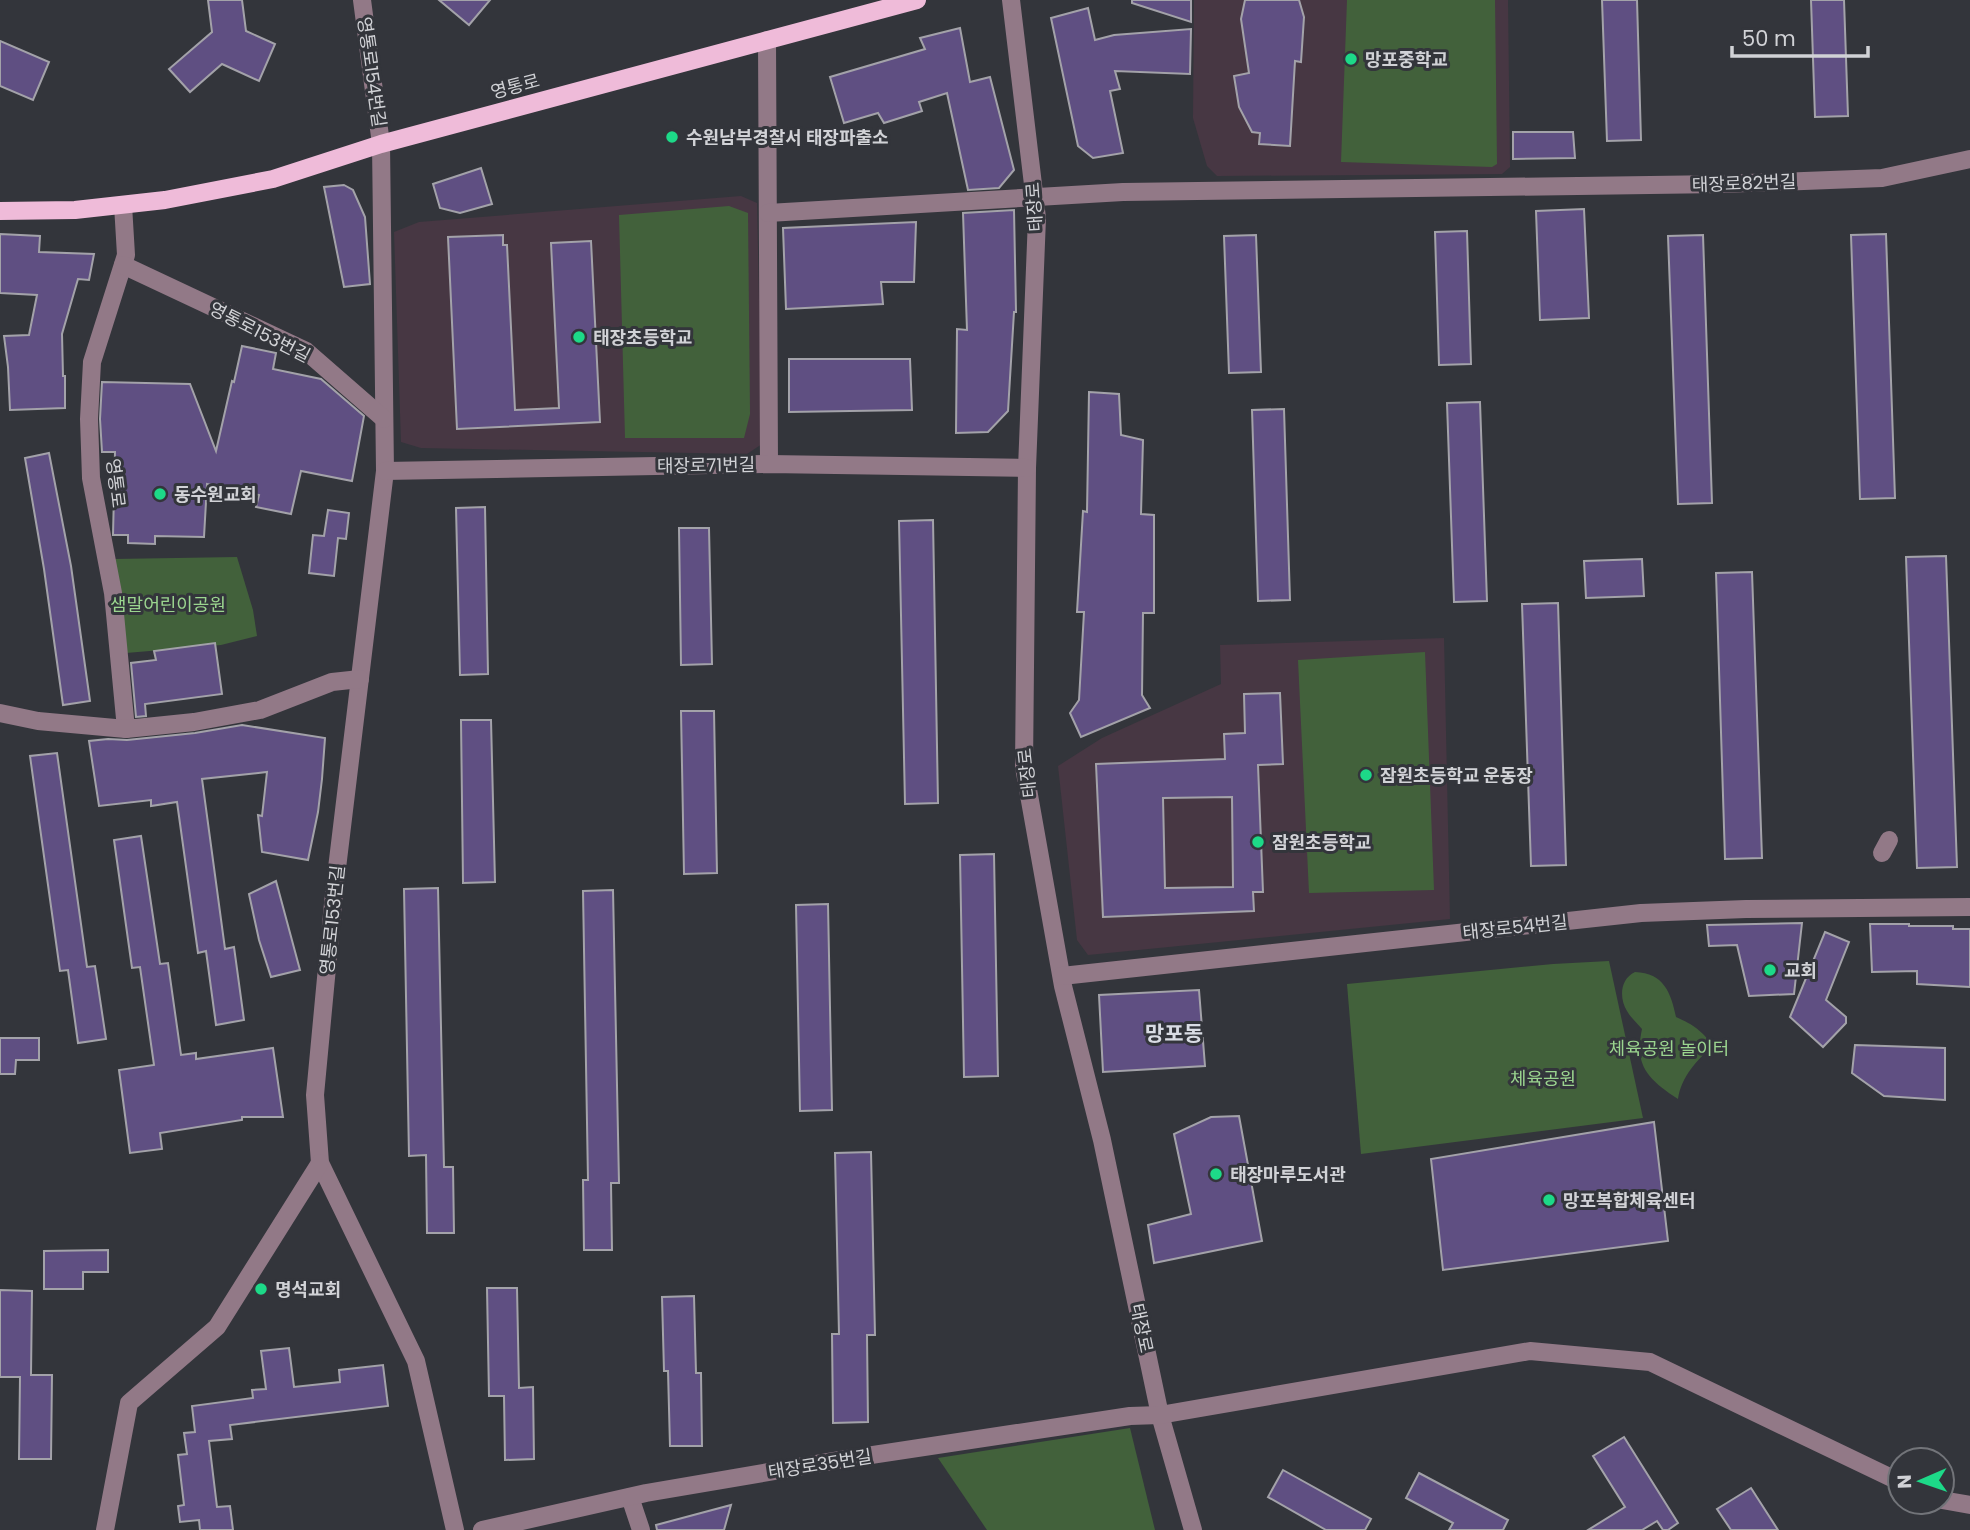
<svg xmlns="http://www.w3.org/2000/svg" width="1970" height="1530" font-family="Poppins,'Noto Sans KR',sans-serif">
	<rect width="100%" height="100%" fill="#33353b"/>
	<g fill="#473743">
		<path d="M 1194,0 L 1508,0 L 1510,167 L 1502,174 L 1217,176 L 1207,166 L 1193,118 Z"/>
		<path d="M 741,196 L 757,203 L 762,444 L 747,454 L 421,448 L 401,442 L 394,232 L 419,222 Z"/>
		<path d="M 1444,638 L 1450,919 L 1088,955 L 1077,940 L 1058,766 L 1102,738 L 1221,684 L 1220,645 Z"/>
	</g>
	<g fill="#42613b">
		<path d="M 1347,0 L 1495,0 L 1497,164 L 1492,167 L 1341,162 Z"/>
		<path d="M 729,206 L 748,213 L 750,414 L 744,438 L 625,438 L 619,215 Z"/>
		<path d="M 237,557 L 253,610 L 257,636 L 221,645 L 126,653 L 114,559 Z"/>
		<path d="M 1425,652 L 1434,890 L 1309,893 L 1298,660 Z"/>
		<path d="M 1609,961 L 1643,1118 L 1361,1154 L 1347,984 L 1553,964 Z"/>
		<path d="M 1635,972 C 1664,973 1671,993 1676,1017 C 1694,1025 1701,1030 1713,1046 C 1697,1060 1681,1077 1678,1099 C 1648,1079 1634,1066 1642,1029 C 1637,1023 1631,1018 1627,1011 C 1619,998 1620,979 1635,972 Z"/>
		<path d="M 1130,1428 L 1155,1530 L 987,1530 L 938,1458 Z"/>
	</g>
	<g fill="#5f4f82" stroke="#a3a2a9" stroke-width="2" fill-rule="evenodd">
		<path d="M 208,0 L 242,0 L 246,31 L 275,44 L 259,81 L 222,64 L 190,92 L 169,69 L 212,32 Z"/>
		<path d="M 439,0 L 490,0 L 469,25 Z"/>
		<path d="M 1132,0 L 1191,0 L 1191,22 L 1132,3 Z"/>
		<path d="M 1245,0 L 1299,0 L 1304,17 L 1301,62 L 1295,61 L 1290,146 L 1259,144 L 1260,133 L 1252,132 L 1239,107 L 1234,76 L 1249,73 L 1241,19 Z"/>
		<path d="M 1602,0 L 1637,0 L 1641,140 L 1607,141 Z"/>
		<path d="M 1811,0 L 1844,0 L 1848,116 L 1815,117 Z"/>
		<path d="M 1088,8 L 1095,40 L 1114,35 L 1191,29 L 1190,74 L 1115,71 L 1120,89 L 1110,91 L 1123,153 L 1093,158 L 1078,146 L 1051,18 Z"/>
		<path d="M 960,28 L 970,82 L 990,77 L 1014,170 L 999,188 L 968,190 L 947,93 L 919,102 L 922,111 L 884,123 L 878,113 L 844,123 L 830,77 L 925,49 L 920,38 Z"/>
		<path d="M 0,41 L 49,62 L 33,100 L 0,86 Z"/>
		<path d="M 1513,132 L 1573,132 L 1575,158 L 1513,159 Z"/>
		<path d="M 481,168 L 492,204 L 460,213 L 440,208 L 433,184 Z"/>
		<path d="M 344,185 L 353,190 L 365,217 L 370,284 L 344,287 L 324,187 Z"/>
		<path d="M 1584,209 L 1589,318 L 1540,320 L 1536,211 Z"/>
		<path d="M 1014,210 L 1016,312 L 1014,312 L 1008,411 L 988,432 L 956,433 L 957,329 L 967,330 L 963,213 Z"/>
		<path d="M 916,222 L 914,282 L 881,282 L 883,304 L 786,309 L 783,228 Z"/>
		<path d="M 1467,231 L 1471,364 L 1439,365 L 1435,232 Z"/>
		<path d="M 0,234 L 40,236 L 39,252 L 94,254 L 89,280 L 78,279 L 62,334 L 63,376 L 65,376 L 65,408 L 10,410 L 8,367 L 4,336 L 29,335 L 37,295 L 0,293 Z"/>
		<path d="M 1886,234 L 1895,498 L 1860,499 L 1851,235 Z"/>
		<path d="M 503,235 L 503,245 L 507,245 L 515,410 L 559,408 L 551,243 L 591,241 L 600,422 L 457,429 L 448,237 Z"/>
		<path d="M 1256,235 L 1261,372 L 1229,373 L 1224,236 Z"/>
		<path d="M 1703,235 L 1712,503 L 1678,504 L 1668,236 Z"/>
		<path d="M 242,346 L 276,353 L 273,369 L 321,379 L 364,416 L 352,481 L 301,471 L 291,514 L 256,507 L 259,495 L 207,484 L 204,537 L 155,536 L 155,544 L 128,543 L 128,535 L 113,535 L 115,452 L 102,452 L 100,419 L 102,382 L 190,384 L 216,451 L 232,381 L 234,382 Z"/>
		<path d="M 789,359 L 910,359 L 912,410 L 789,412 Z"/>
		<path d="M 1089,392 L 1119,394 L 1121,435 L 1143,440 L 1141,514 L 1154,515 L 1154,613 L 1143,613 L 1142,695 L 1150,708 L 1081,737 L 1070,713 L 1079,700 L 1084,612 L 1077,612 L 1083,511 L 1087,512 Z"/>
		<path d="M 1480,402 L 1487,601 L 1454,602 L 1447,403 Z"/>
		<path d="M 1284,409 L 1290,600 L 1258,601 L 1252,410 Z"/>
		<path d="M 49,453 L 71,566 L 90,701 L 63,705 L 44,569 L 25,458 Z"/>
		<path d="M 485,507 L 488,674 L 460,675 L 456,508 Z"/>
		<path d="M 328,510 L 349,513 L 346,539 L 338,538 L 334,576 L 309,573 L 313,535 L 324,536 Z"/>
		<path d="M 933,520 L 938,803 L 905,804 L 899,521 Z"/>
		<path d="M 679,528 L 709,528 L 712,664 L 681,665 Z"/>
		<path d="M 1946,556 L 1957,867 L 1917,868 L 1906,557 Z"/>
		<path d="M 1642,559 L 1644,596 L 1586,598 L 1584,561 Z"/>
		<path d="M 1752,572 L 1762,858 L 1725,859 L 1716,573 Z"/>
		<path d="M 1558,603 L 1566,865 L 1531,866 L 1522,604 Z"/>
		<path d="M 215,643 L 222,694 L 145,704 L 146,716 L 136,717 L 131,663 L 156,660 L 154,651 Z"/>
		<path d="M 1280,693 L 1283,764 L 1258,765 L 1263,892 L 1253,892 L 1254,911 L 1103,917 L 1096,764 L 1225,759 L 1224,734 L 1245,733 L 1244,694 ZM 1232,797 L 1233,887 L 1165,888 L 1163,798 Z"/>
		<path d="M 681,711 L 714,711 L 717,873 L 684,874 Z"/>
		<path d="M 461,720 L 491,720 L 495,882 L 463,883 Z"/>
		<path d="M 242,725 L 325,738 L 322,779 L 318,812 L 308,860 L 262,852 L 258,815 L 262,816 L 267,772 L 202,779 L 225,949 L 234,947 L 244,1020 L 216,1025 L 206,951 L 198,953 L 177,802 L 151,806 L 151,800 L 99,806 L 89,741 L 108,739 L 127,740 L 195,733 Z"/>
		<path d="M 57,753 L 87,967 L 95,966 L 106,1039 L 78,1043 L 68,970 L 60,971 L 30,756 Z"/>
		<path d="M 141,836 L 160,964 L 168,963 L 181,1055 L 196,1053 L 196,1059 L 273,1048 L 283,1117 L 242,1117 L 242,1120 L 160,1133 L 162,1149 L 130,1153 L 119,1070 L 154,1065 L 140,967 L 132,968 L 114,840 Z"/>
		<path d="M 994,854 L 998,1076 L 964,1077 L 960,855 Z"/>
		<path d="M 276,881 L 300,970 L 271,977 L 259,940 L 249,894 Z"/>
		<path d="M 438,888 L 444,1167 L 453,1167 L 454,1233 L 427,1233 L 426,1155 L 409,1156 L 404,889 Z"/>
		<path d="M 613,890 L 619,1183 L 611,1183 L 612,1250 L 584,1250 L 583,1180 L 588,1180 L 583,891 Z"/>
		<path d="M 828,904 L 832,1110 L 800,1111 L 796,905 Z"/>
		<path d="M 1802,923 L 1794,994 L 1749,996 L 1737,945 L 1709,946 L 1707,925 Z"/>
		<path d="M 1870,924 L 1909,924 L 1909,926 L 1953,926 L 1953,929 L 1970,929 L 1970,987 L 1917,984 L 1917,971 L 1872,972 Z"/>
		<path d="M 1825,932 L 1849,942 L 1826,1000 L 1846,1017 L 1846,1023 L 1823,1047 L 1790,1017 Z"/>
		<path d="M 1199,990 L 1205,1066 L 1103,1072 L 1099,995 Z"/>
		<path d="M 0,1038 L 39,1038 L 39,1060 L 16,1060 L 15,1074 L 0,1074 Z"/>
		<path d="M 1855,1045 L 1945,1048 L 1945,1100 L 1884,1096 L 1852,1073 Z"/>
		<path d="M 1239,1116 L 1262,1241 L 1154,1263 L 1148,1225 L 1191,1214 L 1174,1134 L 1211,1117 Z"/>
		<path d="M 1654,1122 L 1668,1241 L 1443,1270 L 1431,1159 Z"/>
		<path d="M 871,1152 L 875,1335 L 867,1335 L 868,1422 L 833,1423 L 832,1334 L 839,1334 L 835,1153 Z"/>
		<path d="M 108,1250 L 108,1272 L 83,1272 L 83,1289 L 44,1289 L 44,1251 Z"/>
		<path d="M 487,1288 L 517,1288 L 519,1388 L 533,1387 L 534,1459 L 505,1460 L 504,1396 L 489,1396 Z"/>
		<path d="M 0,1290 L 32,1291 L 31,1375 L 52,1375 L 51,1459 L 19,1459 L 20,1377 L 0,1377 Z"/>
		<path d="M 694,1296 L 696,1373 L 701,1373 L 702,1446 L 670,1446 L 668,1371 L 664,1371 L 662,1297 Z"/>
		<path d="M 289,1348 L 294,1387 L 340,1382 L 339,1370 L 383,1365 L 388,1406 L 230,1425 L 232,1439 L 209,1441 L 217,1507 L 230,1506 L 233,1530 L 200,1530 L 199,1520 L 180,1522 L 178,1506 L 184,1505 L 178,1455 L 187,1454 L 184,1433 L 195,1432 L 192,1406 L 253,1398 L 252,1390 L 266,1389 L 261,1351 Z"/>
		<path d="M 1624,1437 L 1678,1523 L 1668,1530 L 1663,1530 L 1657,1521 L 1642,1530 L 1588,1530 L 1625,1507 L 1593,1456 Z"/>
		<path d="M 1283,1470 L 1371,1519 L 1365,1530 L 1326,1530 L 1268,1497 Z"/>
		<path d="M 1419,1473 L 1508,1520 L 1503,1530 L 1449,1530 L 1453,1523 L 1406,1498 Z"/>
		<path d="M 1751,1488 L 1778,1530 L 1731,1530 L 1717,1509 Z"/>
		<path d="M 731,1505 L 724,1530 L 657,1530 L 656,1525 Z"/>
	</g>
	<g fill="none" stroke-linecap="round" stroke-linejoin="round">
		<g stroke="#927987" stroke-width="18">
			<path d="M 362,0 L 381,144 L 385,471 L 334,893 L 315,1095 L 320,1163 L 416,1361 L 455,1530"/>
			<path d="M 1011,0 L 1037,218 L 1027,468 L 1024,767 L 1063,986 L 1102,1140 L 1160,1415 L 1193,1530"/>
			<path d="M 767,40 L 769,464"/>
			<path d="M 123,205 L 126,255 L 92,362 L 89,419 L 91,478 L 113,593 L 126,729"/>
			<path d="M 768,213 L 1123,192 L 1722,184 L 1882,178 L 1970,159"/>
			<path d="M 123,265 L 306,351 L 384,419"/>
			<path d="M 385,471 L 769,464 L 1027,468"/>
			<path d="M 0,713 L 38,721 L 126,729 L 194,722 L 260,710 L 332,682 L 360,679"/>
			<path d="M 1882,853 L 1889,840"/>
			<path d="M 1062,976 L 1641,913 L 1746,909 L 1970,907"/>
			<path d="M 630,1497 L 641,1530"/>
			<path d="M 1942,1500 L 1970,1505"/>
			<path d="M 105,1530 L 129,1403 L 217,1327 L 320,1163"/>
			<path d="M 482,1530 L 646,1493 L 839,1460 L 1130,1416 L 1160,1415 L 1530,1351 L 1650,1362 L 1900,1482"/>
		</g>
		<path stroke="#efbbd9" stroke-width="18" d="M 0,211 L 75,210 L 165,200 L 273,179 L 381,144 L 917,0"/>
	</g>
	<g fill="#1dd988" stroke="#33353b" stroke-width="2.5">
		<circle cx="1351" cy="59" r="7"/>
		<circle cx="672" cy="137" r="7"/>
		<circle cx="579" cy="337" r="7"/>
		<circle cx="160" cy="494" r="7"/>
		<circle cx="1366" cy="775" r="7"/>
		<circle cx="1258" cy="842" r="7"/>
		<circle cx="1770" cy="970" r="7"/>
		<circle cx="1216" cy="1174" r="7"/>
		<circle cx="1549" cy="1200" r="7"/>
		<circle cx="261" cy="1289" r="7"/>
	</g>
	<g text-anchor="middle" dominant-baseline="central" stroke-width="6" stroke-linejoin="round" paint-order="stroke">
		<g font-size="18" font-weight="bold" fill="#d1d2d6" stroke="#33353b" text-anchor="start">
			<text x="1365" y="59">망포중학교</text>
			<text x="686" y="137">수원남부경찰서 태장파출소</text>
			<text x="593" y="337">태장초등학교</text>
			<text x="174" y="494">동수원교회</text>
			<text x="1380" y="775">잠원초등학교 운동장</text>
			<text x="1272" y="842">잠원초등학교</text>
			<text x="1784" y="970">교회</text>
			<text x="1230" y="1174">태장마루도서관</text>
			<text x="1563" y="1200">망포복합체육센터</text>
			<text x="275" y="1289">명석교회</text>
		</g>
		<g font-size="18" fill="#d1d2d6" stroke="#33353b">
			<text transform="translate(372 72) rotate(82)">영통로154번길</text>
			<text transform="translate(515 86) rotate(-15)">영통로</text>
			<text transform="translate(1744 183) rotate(-2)">태장로82번길</text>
			<text transform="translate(1034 207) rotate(-94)">태장로</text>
			<text transform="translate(260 332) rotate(27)">영통로153번길</text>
			<text transform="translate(706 465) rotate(-1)">태장로71번길</text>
			<text transform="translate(116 483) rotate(83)">영통로</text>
			<text transform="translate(1027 773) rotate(-96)">태장로</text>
			<text transform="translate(332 920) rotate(-84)">영통로153번길</text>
			<text transform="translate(1515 927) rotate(-6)">태장로54번길</text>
			<text transform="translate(1142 1328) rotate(78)">태장로</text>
			<text transform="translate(820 1464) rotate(-9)">태장로35번길</text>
		</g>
		<g font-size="18" fill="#9bd58f" stroke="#33353b">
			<text x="168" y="604">샘말어린이공원</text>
			<text x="1669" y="1048">체육공원 놀이터</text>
			<text x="1543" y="1078">체육공원</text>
		</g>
		<g font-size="21" font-weight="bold" fill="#d9dce4" stroke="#33353b">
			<text x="1174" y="1033">망포동</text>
		</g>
	</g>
	<g transform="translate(1921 1481) rotate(268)"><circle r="33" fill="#33353b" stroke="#727479" stroke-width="2"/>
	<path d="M0-5L12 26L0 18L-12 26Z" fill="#1dd988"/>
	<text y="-10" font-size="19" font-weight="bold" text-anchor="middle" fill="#d1d2d6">N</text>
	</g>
	<path d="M1732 46v10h136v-10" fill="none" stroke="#d1d2d6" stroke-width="3.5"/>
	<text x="1742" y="46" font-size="21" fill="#d1d2d6" stroke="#33353b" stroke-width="5" paint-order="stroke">50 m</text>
</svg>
